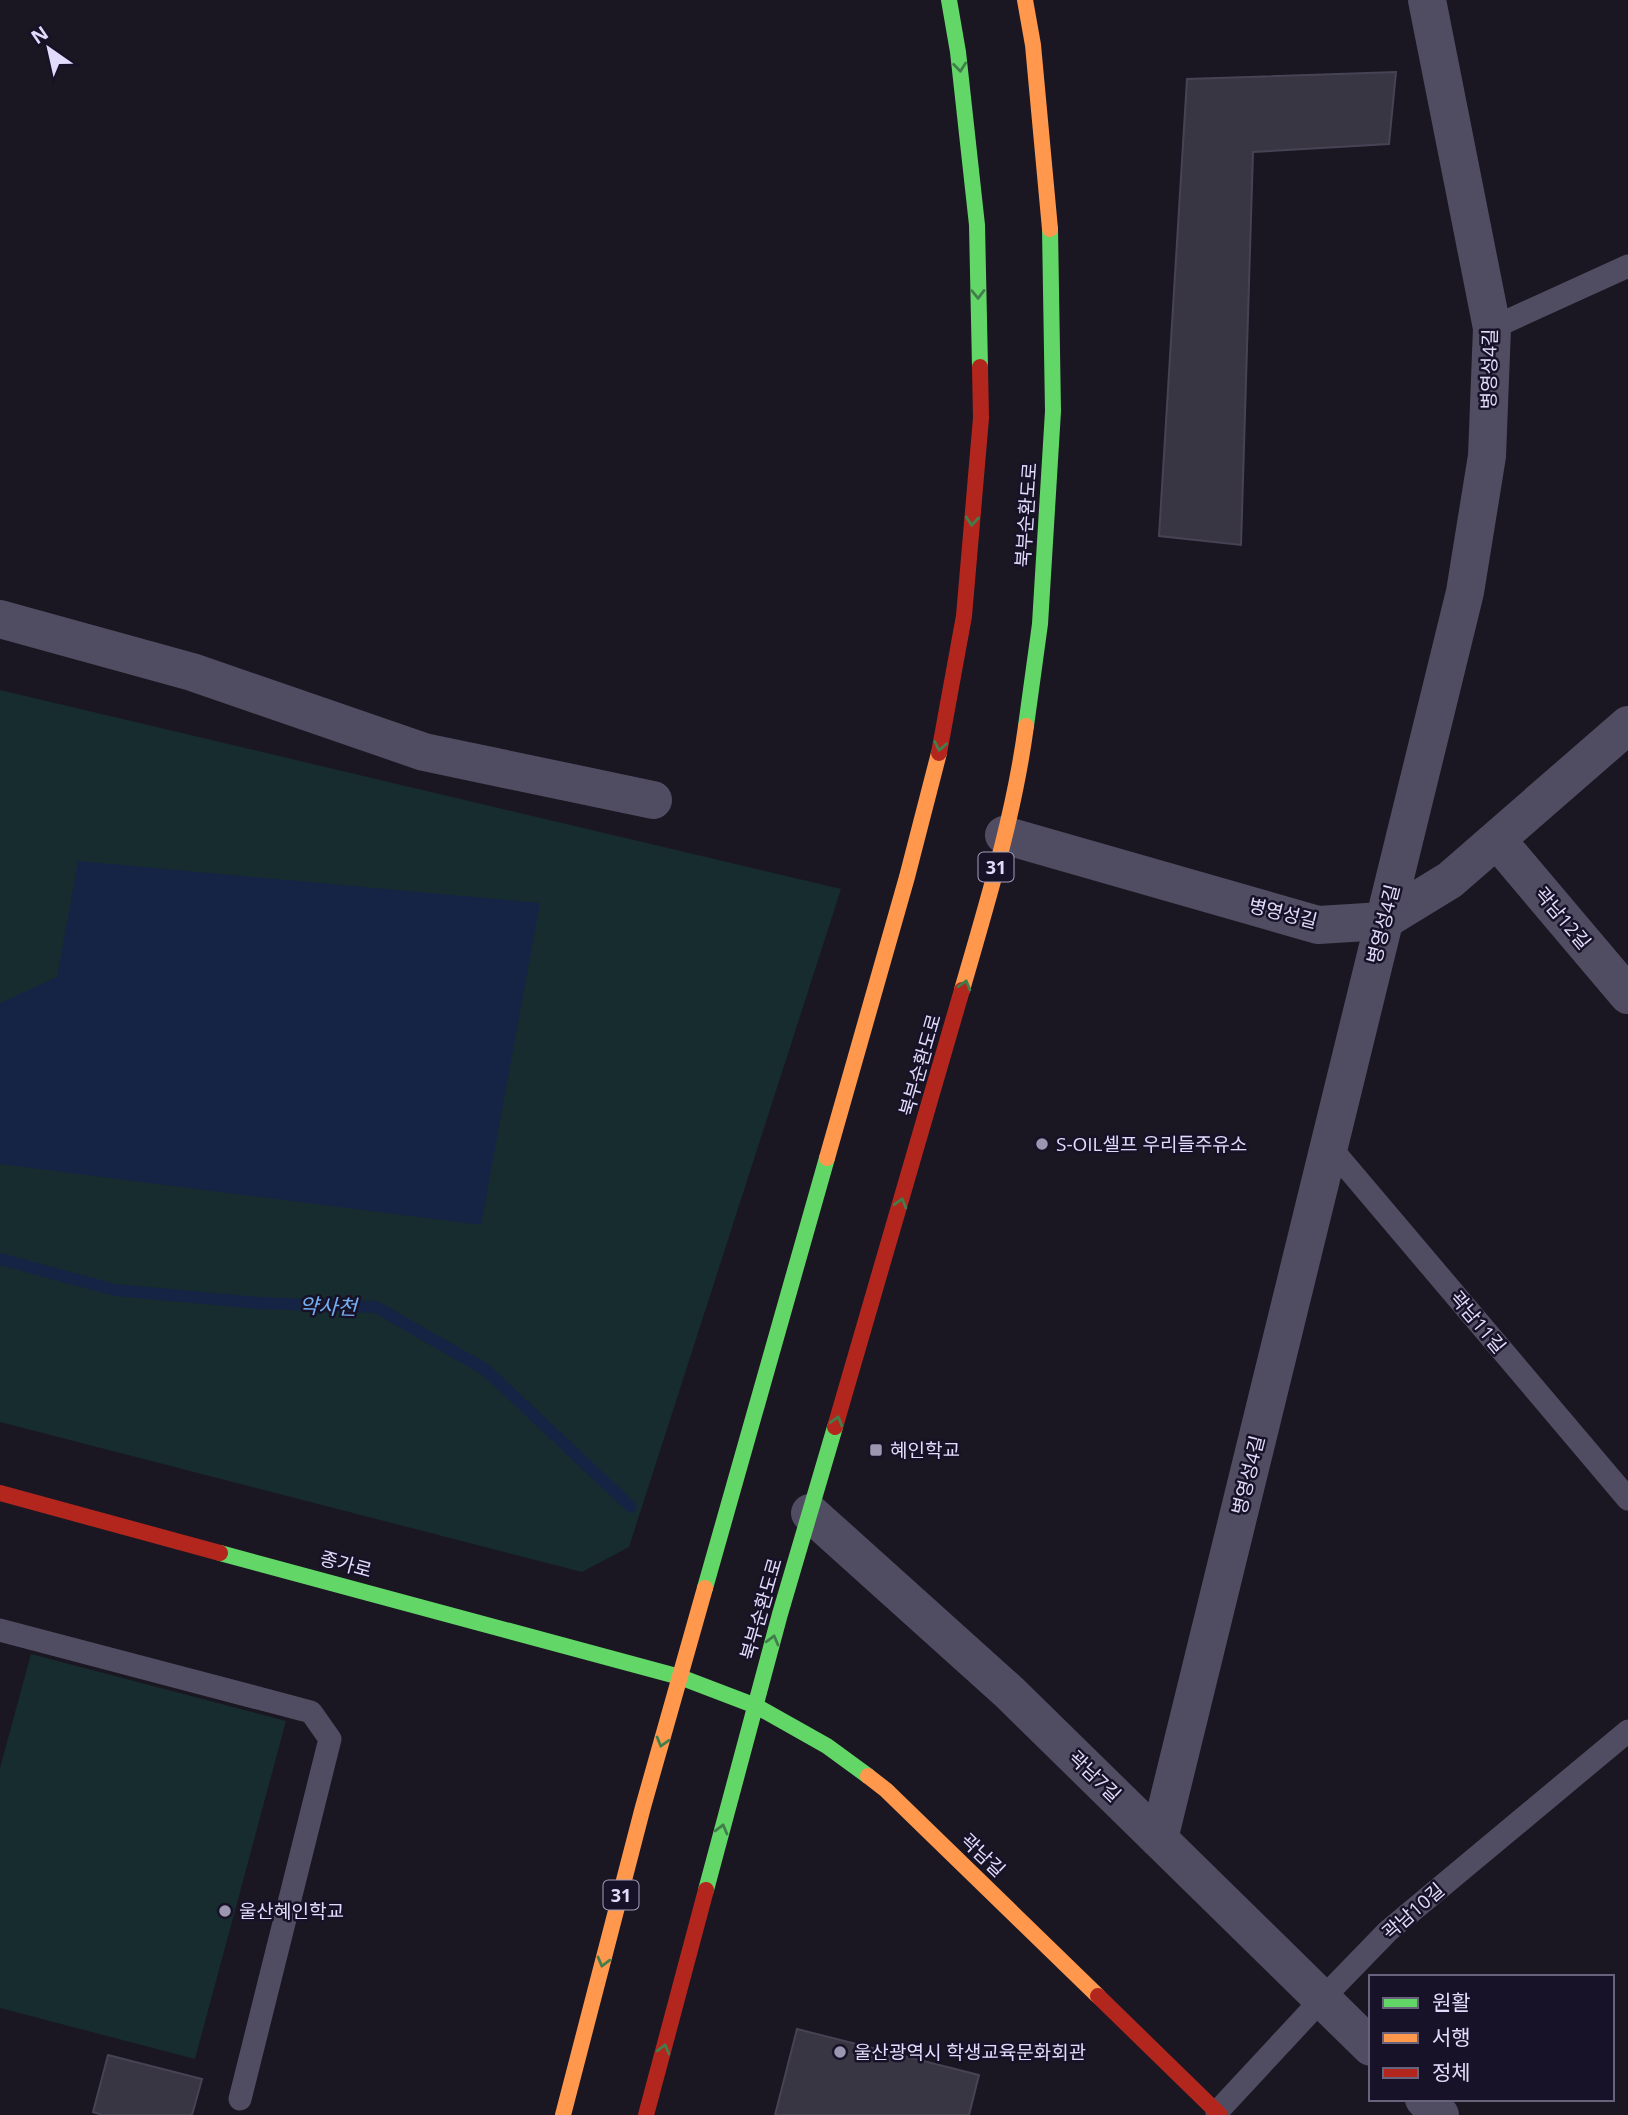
<svg xmlns="http://www.w3.org/2000/svg" width="1628" height="2115" font-family="'Open Sans','Noto Sans KR',sans-serif">
	<rect width="100%" height="100%" fill="#1a1722"/>
	<g fill="#172c2e">
		<path d="M 0,690 L 841,889 L 629,1547 L 582,1572 L 0,1422 Z"/>
		<path d="M 31,1654 L 286,1721 L 195,2059 L 0,2008 L 0,1768 Z"/>
	</g>
	<path fill="#152445" d="M 78,861 L 540,903 L 481,1225 L 0,1164 L 0,1003 L 57,977 Z"/>
	<g fill="none" stroke-linecap="round" stroke-linejoin="round">
		<path stroke="#152445" stroke-width="12" d="M 0,1259 L 115,1290 L 259,1303 L 376,1307 L 486,1370 L 631,1507"/>
	</g>
	<g fill="#393644" stroke="#474355" stroke-width="2">
		<path d="M 1396,72 L 1389,144 L 1253,152 L 1241,545 L 1159,536 L 1187,79 Z"/>
		<path d="M 797,2029 L 979,2075 L 969,2115 L 775,2115 Z"/>
		<path d="M 108,2055 L 202,2079 L 192,2115 L 102,2115 L 93,2112 Z"/>
	</g>
	<g fill="none" stroke-linecap="round" stroke-linejoin="round">
		<g stroke="#504d62" stroke-width="23">
			<path d="M 1492,328 L 1628,266"/>
			<path d="M 1329,1146 L 1628,1499"/>
			<path d="M 0,1630 L 311,1712 L 330,1739 L 240,2099"/>
			<path d="M 1217,2112 L 1322,1999 L 1388,1931 L 1628,1731"/>
		</g>
		<g stroke="#504d62" stroke-width="38">
			<path d="M 0,619 L 192,672 L 424,752 L 653,800"/>
			<path d="M 1004,835 L 1318,925 L 1383,921 L 1450,880 L 1628,725"/>
			<path d="M 1497,840 L 1628,995"/>
			<path d="M 810,1513 L 1010,1693 L 1371,2047"/>
			<path d="M 1159,1839 L 1465,592 L 1487,456 L 1492,328 L 1427,0"/>
			<path d="M 1424,2099 L 1440,2115"/>
		</g>
		<g stroke="#63d668" stroke-width="16">
			<path d="M 949,0 L 958,52 L 977,225 L 980,367"/>
			<path d="M 1026,726 L 1040,624 L 1053,411 L 1050,229"/>
			<path d="M 220,1553 L 680,1677 L 756,1706 L 827,1746 L 868,1776"/>
			<path d="M 705,1588 L 827,1158"/>
			<path d="M 706,1890 L 780,1614 L 835,1427"/>
		</g>
		<g stroke="#ff974d" stroke-width="16">
			<path d="M 1025,0 L 1033,45 L 1050,229"/>
			<path d="M 962,990 C 987,903 1014,816 1026,726"/>
			<path d="M 827,1158 L 907,877 L 939,753"/>
			<path d="M 868,1776 L 886,1790 L 1098,1996"/>
			<path d="M 563,2115 L 643,1807 L 705,1588"/>
		</g>
		<g stroke="#b3261e" stroke-width="16">
			<path d="M 939,753 L 964,616 L 981,418 L 980,367"/>
			<path d="M 835,1427 L 962,990"/>
			<path d="M 0,1493 L 220,1553"/>
			<path d="M 1098,1996 L 1220,2115"/>
			<path d="M 646,2115 L 706,1890"/>
		</g>
	</g>
	<defs><path id="oneway-chevron" d="M-2-3.5L2.5 0L-2 3.5" fill="none" stroke-width="1.6" stroke-linecap="round" stroke-linejoin="round" transform="scale(1.75)"/></defs>
	<g stroke="#417e4b">
		<use href="#oneway-chevron" transform="translate(960 67) rotate(84)"/>
		<use href="#oneway-chevron" transform="translate(978 294) rotate(89)"/>
		<use href="#oneway-chevron" transform="translate(972 521) rotate(95)"/>
		<use href="#oneway-chevron" transform="translate(940 746) rotate(101)"/>
		<use href="#oneway-chevron" transform="translate(965 985) rotate(-74)"/>
		<use href="#oneway-chevron" transform="translate(901 1203) rotate(-74)"/>
		<use href="#oneway-chevron" transform="translate(837 1421) rotate(-74)"/>
		<use href="#oneway-chevron" transform="translate(773 1640) rotate(-75)"/>
		<use href="#oneway-chevron" transform="translate(662 1742) rotate(106)"/>
		<use href="#oneway-chevron" transform="translate(722 1829) rotate(-75)"/>
		<use href="#oneway-chevron" transform="translate(603 1962) rotate(105)"/>
		<use href="#oneway-chevron" transform="translate(664 2049) rotate(-75)"/>
	</g>
	<g fill="#9c97b0" stroke="#171227" stroke-width="2.5">
		<circle cx="1042" cy="1144" r="7"/>
		<rect x="869" y="1443" width="14" height="14" rx="3.5"/>
		<circle cx="225" cy="1911" r="7"/>
		<circle cx="840" cy="2052" r="7"/>
	</g>
	<g text-anchor="middle" dominant-baseline="central" stroke-width="5" stroke-linejoin="round" paint-order="stroke">
		<g fill="#171227" stroke="#a59fbc" stroke-width="2">
			<rect x="978.5" y="852.5" width="35" height="29" rx="5"/>
			<rect x="603.5" y="1880.5" width="35" height="29" rx="5"/>
		</g>
		<g font-size="18" font-weight="bold" fill="#e2dcfc">
			<text x="996" y="867">31</text>
			<text x="621" y="1895">31</text>
		</g>
		<g font-size="19" fill="#e2dcfc" stroke="#171227">
			<text transform="translate(1489 369) rotate(-89)">병영성4길</text>
			<text transform="translate(1026 515) rotate(-86)">북부순환도로</text>
			<text transform="translate(1283 913) rotate(14)">병영성길</text>
			<text transform="translate(1563 918) rotate(50)">곽남12길</text>
			<text transform="translate(1383 924) rotate(-76)">병영성4길</text>
			<text transform="translate(920 1065) rotate(-74)">북부순환도로</text>
			<text transform="translate(1478 1322) rotate(50)">곽남11길</text>
			<text transform="translate(1248 1475) rotate(-76)">병영성4길</text>
			<text transform="translate(346 1564) rotate(15)">종가로</text>
			<text transform="translate(761 1609) rotate(-74)">북부순환도로</text>
			<text transform="translate(1095 1776) rotate(44)">곽남7길</text>
			<text transform="translate(983 1855) rotate(44)">곽남길</text>
			<text transform="translate(1413 1911) rotate(-41)">곽남10길</text>
		</g>
		<g font-size="19" fill="#e2dcfc" stroke="#171227" text-anchor="start">
			<text x="1056" y="1144">S-OIL셀프 우리들주유소</text>
			<text x="890" y="1450">혜인학교</text>
			<text x="239" y="1911">울산혜인학교</text>
			<text x="854" y="2052">울산광역시 학생교육문화회관</text>
		</g>
		<g font-size="21" font-style="italic" fill="#74aff1" stroke="#171227">
			<text transform="translate(328 1306) rotate(2)">약사천</text>
		</g>
	</g>
	<rect x="1369" y="1975" width="245" height="126" fill="#171227" stroke="#68637c" stroke-width="2"/>
	<rect x="1383" y="1998" width="35" height="10" fill="#63d668" stroke="#68637c" stroke-width="2"/>
	<text x="1432" y="2010" font-size="21" fill="#e2dcfc">원활</text>
	<rect x="1383" y="2033" width="35" height="10" fill="#ff974d" stroke="#68637c" stroke-width="2"/>
	<text x="1432" y="2045" font-size="21" fill="#e2dcfc">서행</text>
	<rect x="1383" y="2068" width="35" height="10" fill="#b3261e" stroke="#68637c" stroke-width="2"/>
	<text x="1432" y="2080" font-size="21" fill="#e2dcfc">정체</text>
	<g transform="translate(49 49) rotate(326)" stroke="#171227" stroke-width="5" paint-order="stroke">
	<path d="M0-5L12 26L0 18L-12 26Z" fill="#e2dcfc"/>
	<text y="-10" font-size="19" font-weight="bold" text-anchor="middle" fill="#e2dcfc">N</text>
	</g>
</svg>
